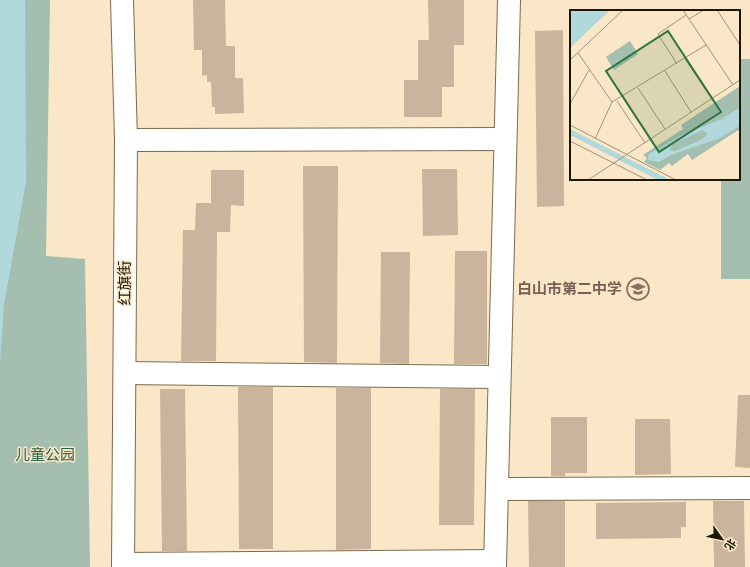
<svg xmlns="http://www.w3.org/2000/svg" width="750" height="567" font-family="'Sofia Sans Condensed','Noto Sans SC',sans-serif">
	<rect width="100%" height="100%" fill="#f9e7c7"/>
	<g fill="#a4beaf">
		<path d="M 0,0 L 50,0 L 46,256 L 85,259 L 90,567 L 0,567 Z"/>
		<path d="M 739,59 L 750,59 L 750,279 L 721,279 L 721,179 L 739,179 Z"/>
	</g>
	<path fill="#b1d8db" d="M 0,0 L 25,0 L 26,182 L 4,305 L 0,362 Z"/>
	<g fill="#cab49d">
		<path d="M 193,0 L 225,0 L 226,46 L 235,46 L 235,78 L 243,78 L 244,113 L 215,114 L 215,107 L 212,107 L 211,82 L 207,82 L 207,75 L 202,76 L 202,50 L 194,50 Z"/>
		<path d="M 428,0 L 464,0 L 464,45 L 454,45 L 454,87 L 442,87 L 442,117 L 404,117 L 404,80 L 418,80 L 418,40 L 429,40 Z"/>
		<path d="M 563,30 L 564,206 L 537,207 L 535,31 Z"/>
		<path d="M 303,166 L 338,166 L 337,363 L 304,362 Z"/>
		<path d="M 422,169 L 457,169 L 458,235 L 423,236 Z"/>
		<path d="M 211,170 L 244,170 L 244,206 L 231,205 L 230,232 L 217,232 L 216,361 L 181,361 L 183,230 L 195,230 L 196,203 L 211,203 Z"/>
		<path d="M 455,251 L 487,251 L 487,364 L 454,364 Z"/>
		<path d="M 381,252 L 410,252 L 409,364 L 380,363 Z"/>
		<path d="M 238,387 L 273,387 L 273,549 L 239,549 Z"/>
		<path d="M 336,388 L 371,388 L 371,549 L 336,550 Z"/>
		<path d="M 160,389 L 185,389 L 187,551 L 162,551 Z"/>
		<path d="M 440,389 L 475,389 L 474,525 L 439,525 Z"/>
		<path d="M 738,395 L 750,395 L 750,468 L 735,467 Z"/>
		<path d="M 551,417 L 587,417 L 587,473 L 565,473 L 565,476 L 551,476 Z"/>
		<path d="M 635,419 L 670,419 L 671,474 L 635,475 Z"/>
		<path d="M 528,501 L 565,501 L 565,567 L 529,567 Z"/>
		<path d="M 713,501 L 744,501 L 745,567 L 714,567 Z"/>
		<path d="M 686,502 L 686,527 L 681,527 L 681,538 L 596,539 L 596,503 Z"/>
	</g>
	<g fill="none" stroke-linecap="round" stroke-linejoin="round">
		<g stroke="#7b6b4e" stroke-width="24">
			<g id="minor">
				<path d="M 126,140 L 505,139"/>
				<path d="M 125,373 L 499,377"/>
				<path d="M 497,489 L 750,488"/>
				<path d="M 123,564 L 495,561"/>
				<path d="M 495,567 L 509,0"/>
			</g>
		</g>
		<g stroke="#7b6b4e" stroke-width="24">
			<path id="major" d="M 122,0 L 126,140 L 123,567"/>
		</g>
		<use href="#minor" stroke="#fff" stroke-width="22"/>
		<use href="#major" stroke="#fff" stroke-width="22"/>
	</g>
	<defs>
		<g id="school-ring" transform="scale(1.15)"><circle r="9.5" fill="#f9e7c7" stroke="#8d6e63" stroke-width="1.5"/><path d="M0-5L7-2L0 1L-7-2ZM-4 1L0 2.5L4 1V4Q0 6-4 4Z" fill="#8d6e63"/></g>
	</defs>
	<g fill-rule="evenodd">
		<use href="#school-ring" x="638" y="289"/>
	</g>
	<g text-anchor="middle" dominant-baseline="central" stroke-width="3" stroke-linejoin="round" paint-order="stroke">
		<g font-size="15" fill="#1d160b" stroke="#f9e7c7">
			<text transform="translate(125 283) rotate(-90)">红旗街</text>
		</g>
		<g font-size="15" font-weight="bold" fill="#785e54" stroke="#f9e7c7" text-anchor="end">
			<text x="622" y="289">白山市第二中学</text>
		</g>
		<g font-size="15" fill="#2e6146" stroke="#f9e7c7">
			<text x="45" y="455">儿童公园</text>
		</g>
	</g>
	<g transform="translate(570 10)">
		<rect width="170" height="170" fill="#f9e7c7"/>
		<path d="M 60,31 L 68,44 L 44,60 L 36,47 ZM 170,76 L 170,119 L 122,150 L 118,144 L 102,156 L 99,153 L 90,160 L 74,152 L 77,148 L 73,145 L 113,119 L 111,115 Z" fill="#a4beaf"/>
		<path d="M 0,0 L 40,0 L 0,38 ZM 170,97 L 170,116 L 148,129 L 101,145 L 89,152 L 78,150 L 79,144 L 107,127 L 152,109 ZM 133,120 L 138,124 L 131,130 L 105,141 L 99,140 L 103,134 ZM 0,119 L 100,170 L 88,170 L 0,125 Z" fill="#b1d8db" fill-rule="evenodd"/>
		<path fill="none" stroke="#a1937c" stroke-width="1" d="M 113,0 L 163,75M 147,0 L 170,35M 119,9 L 134,0M 8,43 L 42,92M 115,49 L 142,89M 0,50 L 53,0M 107,54 L 88,24 L 116,5M 95,61 L 121,102M 68,78 L 95,119M 47,91 L 75,133M 0,94 L 19,60M 0,115 L 106,170M 25,129 L 42,92 L 136,35M 0,131 L 77,170M 18,170 L 170,70"/>
		<path fill="#2e743f" fill-opacity="0.15" stroke="#2e743f" stroke-width="2" d="M 98,21 L 151,102 L 89,142 L 36,61 Z"/>
		<rect width="170" height="170" fill="none" stroke="#1d160b" stroke-width="2"/>
	</g>
	<g transform="translate(722 539) rotate(123)" stroke="#f9e7c7" stroke-width="3" paint-order="stroke">
	<path d="M0-3L7 15L0 10L-7 15Z" fill="#1d160b"/>
	<text y="-6" font-size="11" font-weight="bold" text-anchor="middle" fill="#1d160b">北</text>
	</g>
</svg>
